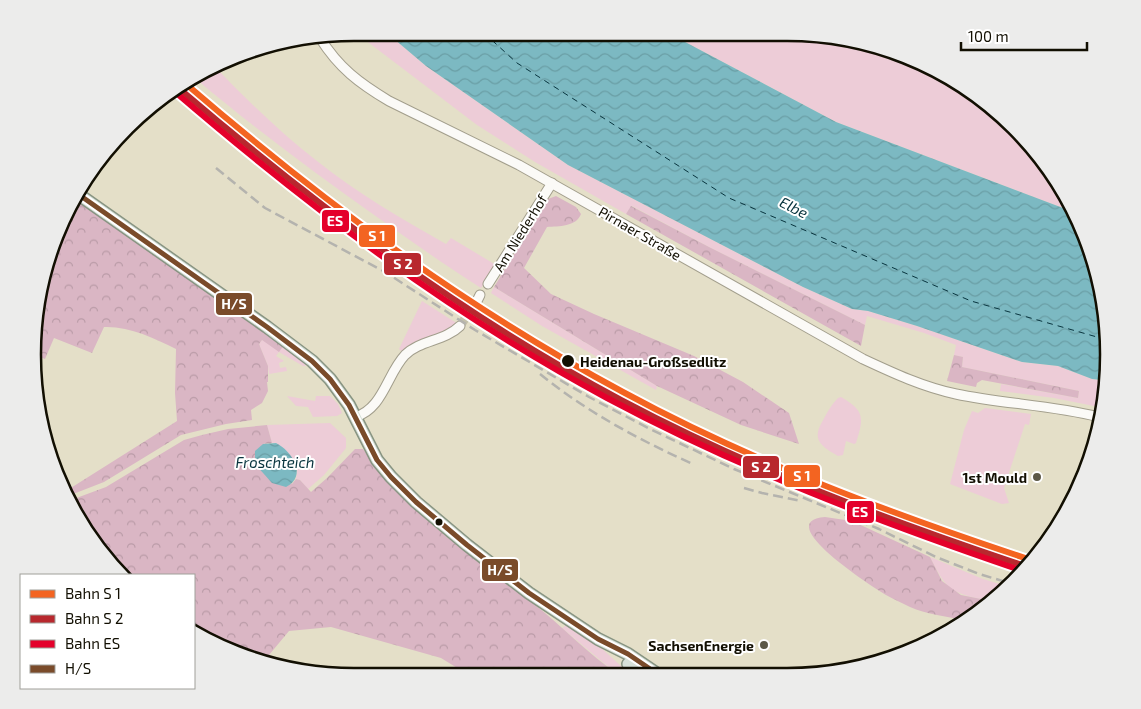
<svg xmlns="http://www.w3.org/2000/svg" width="1141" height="709" font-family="'Exo 2',sans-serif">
	<defs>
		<pattern id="forest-crowns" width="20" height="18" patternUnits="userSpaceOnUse" patternTransform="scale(1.25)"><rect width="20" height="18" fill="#dab6c4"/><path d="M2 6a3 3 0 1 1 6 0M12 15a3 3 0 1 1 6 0" fill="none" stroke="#ba9ba7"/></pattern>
		<pattern id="water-waves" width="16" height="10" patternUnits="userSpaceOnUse" patternTransform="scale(1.25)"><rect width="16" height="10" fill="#7cb9c2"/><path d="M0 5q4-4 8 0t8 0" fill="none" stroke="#6a9ea5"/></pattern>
	</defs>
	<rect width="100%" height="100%" fill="#e4dfc8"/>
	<g fill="#edccd7">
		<path d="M 356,33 L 387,33 L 426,66 L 568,165 L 803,287 L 852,309 L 868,311 L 917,326 L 1022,362 L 1058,366 L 1092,379 L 1101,380 L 1099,407 L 1054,398 L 1000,391 L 1001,384 L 1078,398 L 1079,391 L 962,367 L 963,357 L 954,355 L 956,345 L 924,333 L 867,316 L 865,325 L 709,247 L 632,206 L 626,214 L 535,162 L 477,125 Z"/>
		<path d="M 670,34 L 828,35 L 909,57 L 982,99 L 1065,193 L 1071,211 L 836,122 Z"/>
		<path d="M 216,68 C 248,101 281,133 317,161 C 357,193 402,219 446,244 L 451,238 L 496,265 L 481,288 C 446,266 411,241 377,217 C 315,173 254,128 196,79 Z"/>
		<path d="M 494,287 L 657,386 L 656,390 L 542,326 L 491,293 Z"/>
		<path d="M 422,301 L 458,324 L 455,327 L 403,352 L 399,349 Z"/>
		<path d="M 262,340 C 279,344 296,349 306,366 L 303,366 L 279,352 L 276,356 L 284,361 L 279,363 L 280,368 L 286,367 L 287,371 L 269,374 L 268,366 L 259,344 Z"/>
		<path d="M 287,396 L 315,401 L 316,396 L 330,396 L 338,404 L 342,413 L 337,416 L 313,417 L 308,407 L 296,406 Z"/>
		<path d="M 841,397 C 865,411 864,418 856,443 L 854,444 L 846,441 L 843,455 L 838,456 C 823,447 811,441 822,422 C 827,413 831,405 838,398 Z"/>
		<path d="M 985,408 L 1031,414 L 1029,425 L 1025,424 L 1004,488 L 1009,503 L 1002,504 L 950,484 L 964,430 L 972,411 L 978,413 Z"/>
		<path d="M 330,423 L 346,438 L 346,448 L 324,475 L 308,489 L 300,480 L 296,479 L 297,470 L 276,443 L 272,443 L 267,425 Z"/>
		<path d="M 930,557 L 983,579 L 1003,585 L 986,600 C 950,593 946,589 930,557 Z"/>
		<path d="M 567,625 L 600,647 L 621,666 L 635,675 L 619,675 L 611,669 L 562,628 Z"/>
	</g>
	<g fill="url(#forest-crowns)">
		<path d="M 556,196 L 576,207 L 581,214 C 576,227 559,226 547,227 L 524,268 L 551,294 L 594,314 L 694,356 L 743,382 L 789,413 L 799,444 L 741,425 L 657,386 L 494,287 L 548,199 Z"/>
		<path d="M 76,198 L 284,345 L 279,352 L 262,340 L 259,344 L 268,366 L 268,382 L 267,382 L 268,391 L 262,403 L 251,410 L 252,420 L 226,424 L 181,435 L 104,482 L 68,496 L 66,491 L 177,421 L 175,393 L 176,349 C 154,338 129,326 104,327 L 92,353 L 54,338 L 45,359 L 33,354 L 50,251 Z"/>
		<path d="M 631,206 L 709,247 L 865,325 L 861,346 L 626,214 Z"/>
		<path d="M 954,355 L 963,357 L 962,367 L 1079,391 L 1078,398 L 982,380 L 977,383 L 976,387 L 947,381 Z"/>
		<path d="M 267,425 L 272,443 L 263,444 L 292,484 L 296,479 L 300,480 L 311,492 L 327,478 L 355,449 L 363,449 C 407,513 473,557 534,604 C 563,627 588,654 619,675 L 467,674 L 441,658 L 331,627 L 289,631 L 264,661 L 232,652 L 194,630 L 194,575 L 126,575 L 102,550 L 102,546 L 87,534 L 71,500 L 106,487 L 184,440 L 202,435 L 228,429 Z"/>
		<path d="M 825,517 L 852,521 L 930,557 L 942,581 L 961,595 L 986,600 L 962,620 C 945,616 926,614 910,607 C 902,603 893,599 886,595 C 873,587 770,521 825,517 Z"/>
	</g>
	<g fill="url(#water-waves)">
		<path d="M 387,33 L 670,34 L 836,122 L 1071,211 L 1106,312 L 1101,380 L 1092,379 L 1058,366 L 1022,362 L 917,326 L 868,311 L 852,309 L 803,287 L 568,165 L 426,66 Z"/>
		<path d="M 276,443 C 292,451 308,476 286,487 L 272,483 L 255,464 L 255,451 L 263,444 Z"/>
	</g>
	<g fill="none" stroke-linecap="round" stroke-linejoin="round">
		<path stroke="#08343e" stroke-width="1" stroke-dasharray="6 5" stroke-linecap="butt" d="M 484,33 L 517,63 L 729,198 L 971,301 L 1104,339"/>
		<path stroke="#c4c0aa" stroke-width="9" stroke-dasharray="9 4.5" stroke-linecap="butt" d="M 460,326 L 477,301"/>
		<g stroke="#a29e8c" stroke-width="11">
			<g id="minor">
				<path d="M 320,38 C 339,68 359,83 389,101 L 519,165 L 863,359 C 893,373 923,387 956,394 C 1003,404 1052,405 1099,417"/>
				<path d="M 488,284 L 552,183"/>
				<path d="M 477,301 L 480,295"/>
				<path d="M 355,417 C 383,409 387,374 405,355 C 420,340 445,341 460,326"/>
			</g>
		</g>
		<g stroke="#889482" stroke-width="14">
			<g id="major">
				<path d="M 78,194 L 267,327 L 312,361 L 330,379 L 349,405 L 377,460 L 391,477 L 416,502 L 467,545 L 529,593 L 598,639 L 628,654 L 659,675"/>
				<path d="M 628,664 L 645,675"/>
			</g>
		</g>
		<use href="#minor" stroke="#fbfaf7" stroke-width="9"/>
		<use href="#major" stroke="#d7e0d8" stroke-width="11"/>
		<g stroke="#b4b3ae" stroke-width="2.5" stroke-dasharray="10 5" stroke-linecap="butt">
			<path d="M 216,168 L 265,208 L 385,272 L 475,330 L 589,397 L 650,429 L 734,469 L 879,529 L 936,557 L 979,574 L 1006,582"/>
			<path d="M 540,374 C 587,412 639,440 693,464"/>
			<path d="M 744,488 L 762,493 L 801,501"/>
		</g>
		<g stroke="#fff" stroke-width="9">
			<path id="bus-1" d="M 78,194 L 267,327 L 312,361 L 330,379 L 349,405 L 377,460 L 391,477 L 416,502 L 467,545 L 529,593 L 598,639 L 628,654 L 659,675"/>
		</g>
		<use href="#bus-1" stroke="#7a4b2a" stroke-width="5"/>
		<g stroke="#fff" stroke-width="10">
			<path id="rail-1" d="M 186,84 C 323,202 463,306 623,392 C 752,462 892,514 1031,560"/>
		</g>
		<g stroke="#fff" stroke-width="10">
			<path id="rail-2" d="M 181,90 C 318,207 462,315 621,400 C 749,468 887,520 1025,566"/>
		</g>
		<g stroke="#fff" stroke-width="10">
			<path id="rail-3" d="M 174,91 C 308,206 450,314 607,398 C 738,468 879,522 1020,570"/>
		</g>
		<use href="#rail-1" stroke="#f36421" stroke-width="6"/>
		<use href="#rail-2" stroke="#b8282e" stroke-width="6"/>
		<use href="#rail-3" stroke="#e4002b" stroke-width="6"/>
	</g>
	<g fill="#120f02" stroke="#fff" stroke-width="2">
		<circle cx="568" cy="361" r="7"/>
		<circle cx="439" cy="522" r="4.5"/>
	</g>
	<g fill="#5c5847" stroke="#fff" stroke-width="2">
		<circle cx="1037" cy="477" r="5"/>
		<circle cx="764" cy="645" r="5"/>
	</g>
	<g text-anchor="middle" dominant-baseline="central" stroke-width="4" stroke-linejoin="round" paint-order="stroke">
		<g font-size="14" fill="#120f02" stroke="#fff">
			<text transform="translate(520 233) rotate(-58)">Am Niederhof</text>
			<text transform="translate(640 233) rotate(30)">Pirnaer Straße</text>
		</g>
		<g font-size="14" font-weight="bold" fill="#120f02" stroke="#fff" text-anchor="start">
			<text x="580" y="361">Heidenau-Großsedlitz</text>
		</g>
		<g font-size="14" font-weight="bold" fill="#120f02" stroke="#fff" text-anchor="end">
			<text x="1027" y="477">1st Mould</text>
			<text x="754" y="645">SachsenEnergie</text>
		</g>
		<g font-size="15" font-style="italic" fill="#08343e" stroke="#fff">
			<text transform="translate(794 207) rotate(27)">Elbe</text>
			<text x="275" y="462">Froschteich</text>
		</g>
	</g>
	<path d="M0 0H1141V709H0ZM354 41H787A313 313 0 0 1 1100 354V355A313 313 0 0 1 787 668H354A313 313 0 0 1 41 355V354A313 313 0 0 1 354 41Z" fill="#ececeb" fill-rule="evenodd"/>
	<path fill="none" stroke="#120f02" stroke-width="2.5" d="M354 41H787A313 313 0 0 1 1100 354V355A313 313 0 0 1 787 668H354A313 313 0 0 1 41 355V354A313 313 0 0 1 354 41Z"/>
	<g stroke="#fff" stroke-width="2">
		<rect x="321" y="209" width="29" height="24" rx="5" fill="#e4002b"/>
		<rect x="358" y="224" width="38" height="24" rx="5" fill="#f36421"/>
		<rect x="383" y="252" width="39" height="24" rx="5" fill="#b8282e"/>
		<rect x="215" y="292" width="38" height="24" rx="5" fill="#7a4b2a"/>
		<rect x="742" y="455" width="38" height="24" rx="5" fill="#b8282e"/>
		<rect x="783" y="464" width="38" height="24" rx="5" fill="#f36421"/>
		<rect x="846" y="500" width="29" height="24" rx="5" fill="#e4002b"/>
		<rect x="481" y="558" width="38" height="24" rx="5" fill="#7a4b2a"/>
	</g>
	<g font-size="14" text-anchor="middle" font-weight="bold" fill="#fff">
		<text x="335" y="226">ES</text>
		<text x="377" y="241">S 1</text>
		<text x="403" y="269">S 2</text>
		<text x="234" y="309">H/S</text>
		<text x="761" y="472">S 2</text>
		<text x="802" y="481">S 1</text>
		<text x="860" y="517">ES</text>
		<text x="500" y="575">H/S</text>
	</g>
	<rect x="20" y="574" width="175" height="115" fill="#ffffff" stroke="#a09f9a"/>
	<rect x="30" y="590" width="25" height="8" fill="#f36421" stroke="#a09f9a"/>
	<text x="65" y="599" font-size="15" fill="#120f02">Bahn S 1</text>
	<rect x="30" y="615" width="25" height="8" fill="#b8282e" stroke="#a09f9a"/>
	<text x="65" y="624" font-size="15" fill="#120f02">Bahn S 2</text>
	<rect x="30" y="640" width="25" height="8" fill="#e4002b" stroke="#a09f9a"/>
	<text x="65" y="649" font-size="15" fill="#120f02">Bahn ES</text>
	<rect x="30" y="665" width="25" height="8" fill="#7a4b2a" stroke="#a09f9a"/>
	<text x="65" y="674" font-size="15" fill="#120f02">H/S</text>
	<path d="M961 42v8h126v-8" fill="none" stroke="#120f02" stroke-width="2.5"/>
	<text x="968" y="42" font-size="15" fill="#120f02" stroke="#ffffff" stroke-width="4" paint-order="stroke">100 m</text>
</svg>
